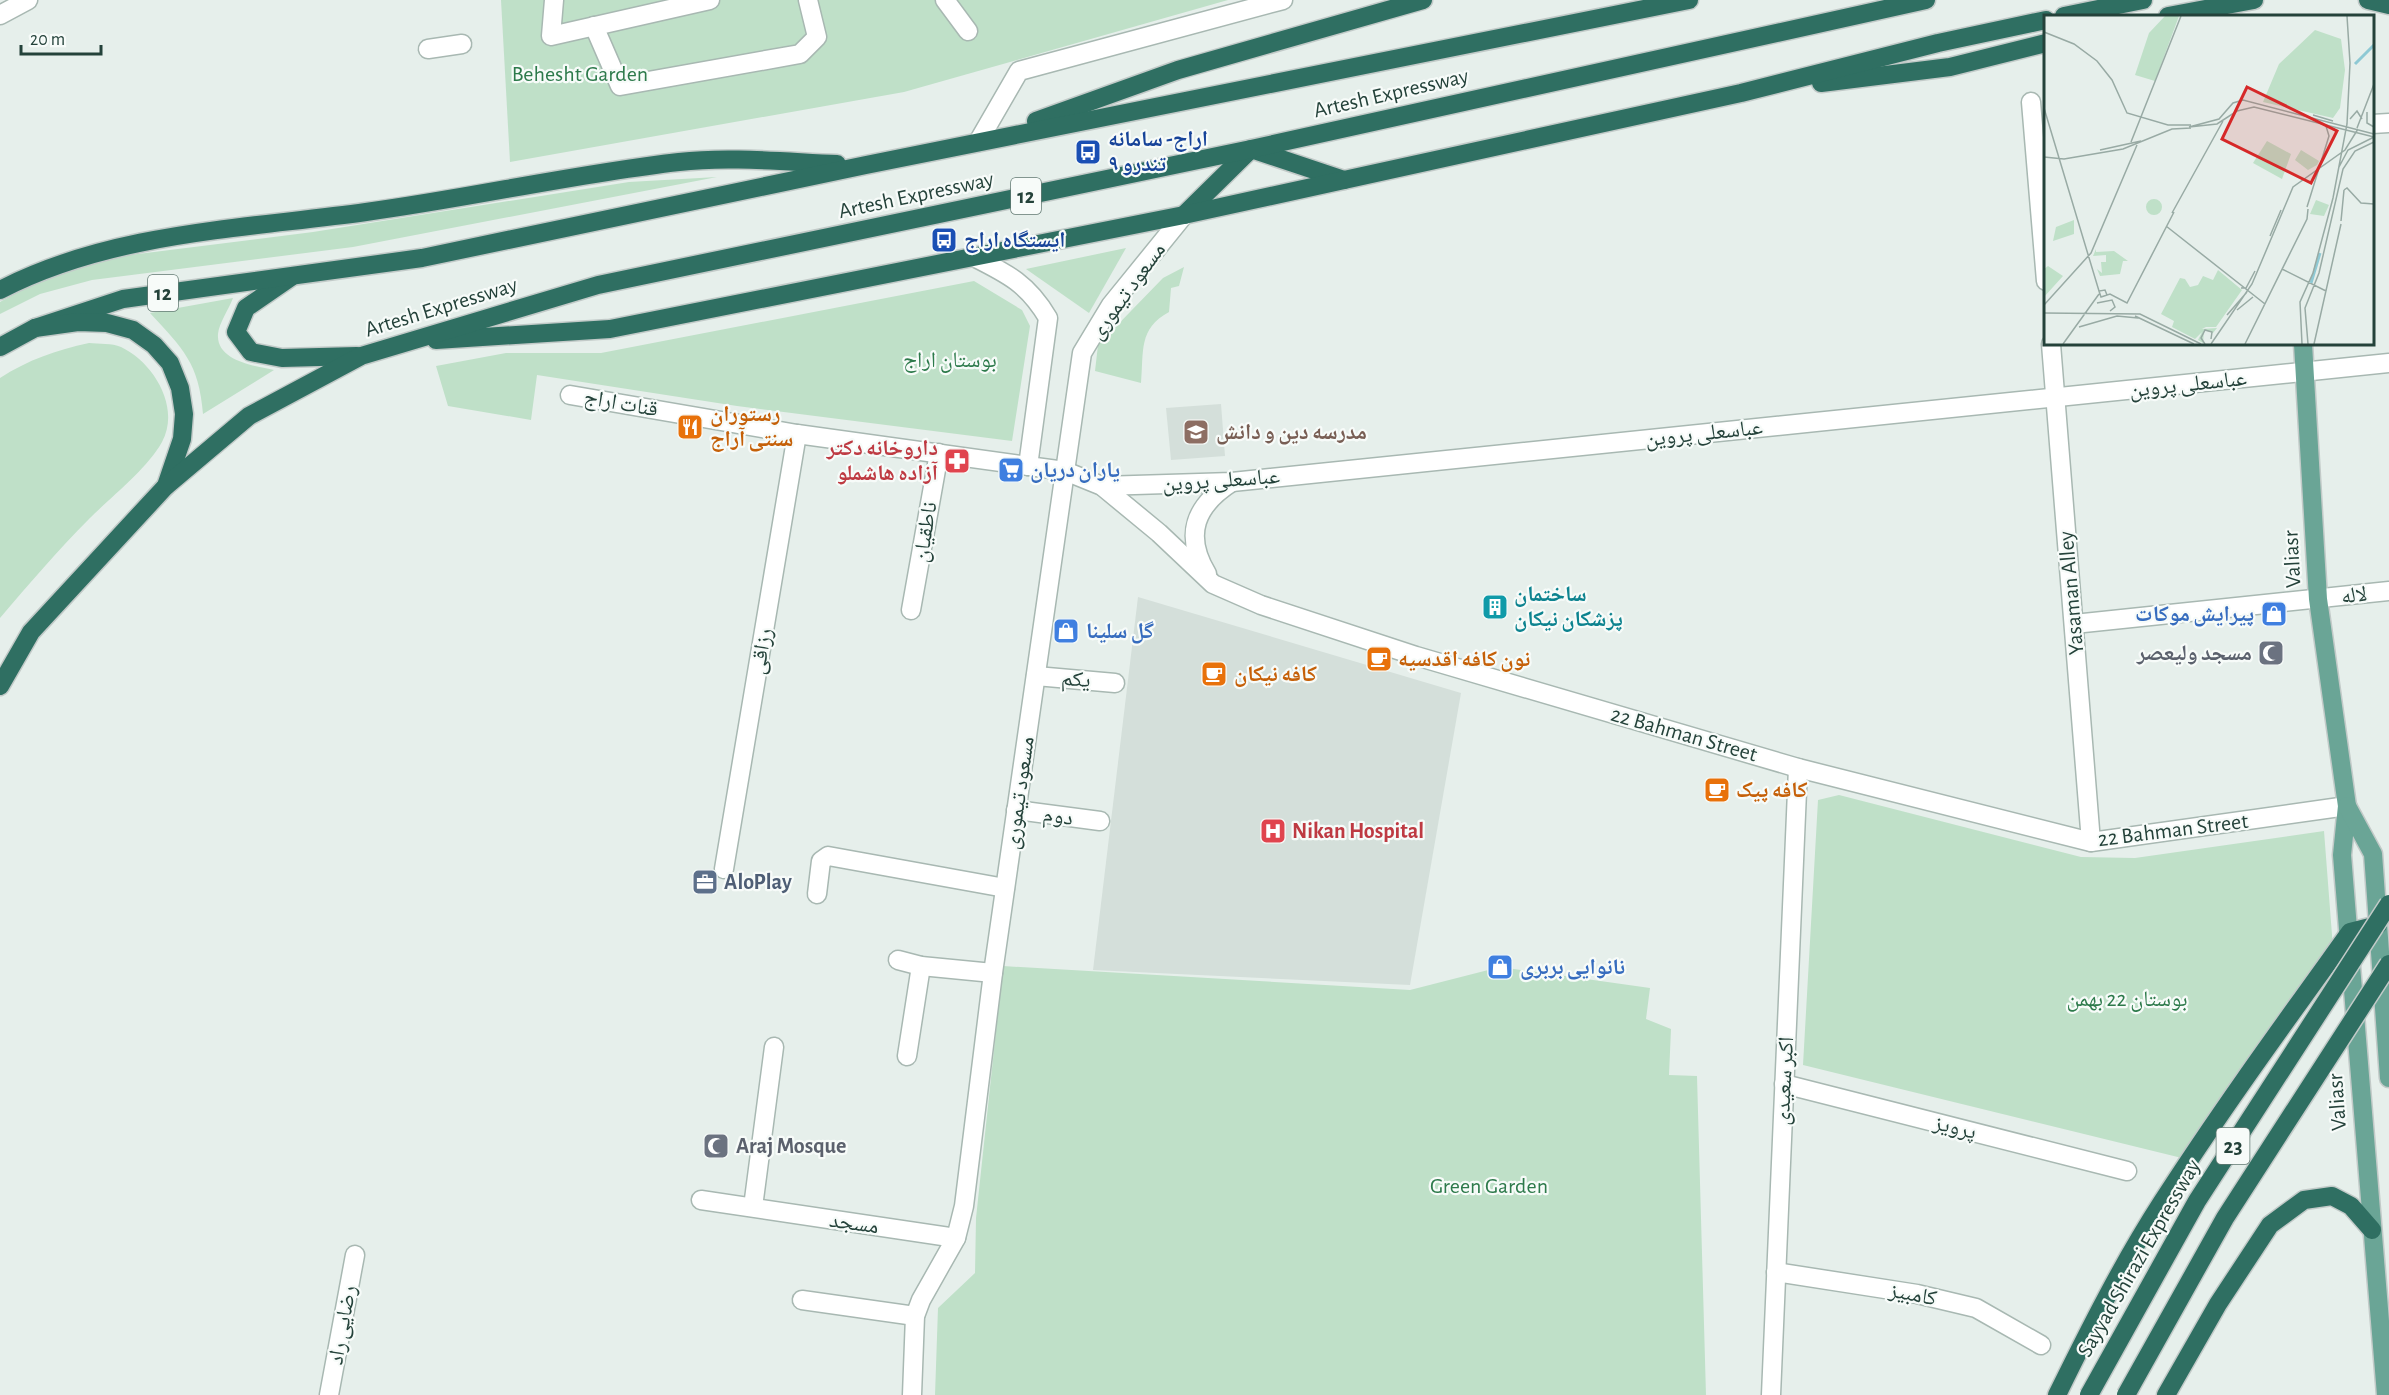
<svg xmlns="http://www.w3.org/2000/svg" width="2389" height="1395" font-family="'Alegreya Sans','Noto Naskh Arabic',sans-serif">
	<rect width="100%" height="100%" fill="#e6efeb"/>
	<g fill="#d4dfda">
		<path d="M 1221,404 L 1225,456 L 1171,460 L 1166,408 Z"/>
		<path d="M 1138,597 L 1461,693 L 1410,985 L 1093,970 Z"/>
	</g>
	<g fill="#bfe0c8">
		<path d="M 501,0 L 1228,0 L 904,92 L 510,162 Z"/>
		<path d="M 717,177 L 353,247 L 92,280 L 40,294 L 0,314 L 0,302 C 36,281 74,267 114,257 L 313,232 L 629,182 Z"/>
		<path d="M 1126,248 L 1089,313 L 1026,269 Z"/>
		<path d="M 1184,267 L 1179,286 L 1171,288 L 1169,312 C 1138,329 1144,351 1141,383 L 1095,371 L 1098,345 L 1163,278 Z"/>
		<path d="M 974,281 L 1022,310 L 1030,326 L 1012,441 L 737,406 L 537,375 L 531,420 L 448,406 L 436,366 L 506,353 L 601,353 Z"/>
		<path d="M 233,298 C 229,309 219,323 218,334 C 216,361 255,366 274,370 L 203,414 C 199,363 183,349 150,313 Z"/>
		<path d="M 89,343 C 99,344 112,343 121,347 C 153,362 181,407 162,442 C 147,469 112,496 89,519 C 58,550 29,584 0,618 L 0,378 C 28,360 56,350 89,343 Z"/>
		<path d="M 1839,795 L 2081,857 L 2135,858 L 2324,831 L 2333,948 L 2190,1160 L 1803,1065 L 1818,800 Z"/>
		<path d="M 1003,966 L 1410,990 L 1500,967 L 1650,988 L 1646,1019 L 1671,1029 L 1669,1075 L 1697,1076 L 1706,1395 L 935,1395 L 938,1308 L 975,1273 L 976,1218 Z"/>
	</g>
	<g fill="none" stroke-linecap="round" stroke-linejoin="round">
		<g stroke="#a8b8b2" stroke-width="21">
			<g id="minor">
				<path d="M 554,0 L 551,36 L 710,0"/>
				<path d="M 945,0 L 968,31"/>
				<path d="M 0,15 L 28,0"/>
				<path d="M 594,26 L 620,86 L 800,54 L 817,37 L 808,0"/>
				<path d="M 428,49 L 462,44"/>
				<path d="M 2031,102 L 2046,281"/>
				<path d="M 2372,124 L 2389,123"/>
				<path d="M 978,142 L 1019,71 L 1283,0"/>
				<path d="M 974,257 C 1008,274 1028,284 1048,318 L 1028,466"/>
				<path d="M 2051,344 L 2091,842"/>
				<path d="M 570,395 L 797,434 L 1065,471 L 1102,486 L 1159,533 L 1213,584 L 1261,605 L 1416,656 L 1798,768 L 2091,842 L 2347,806"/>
				<path d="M 1102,486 L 1232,482 L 2389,363"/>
				<path d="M 1207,574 C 1183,534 1196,505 1232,482"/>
				<path d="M 911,610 L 939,453"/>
				<path d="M 2074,624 L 2389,591"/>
				<path d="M 1036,676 L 1115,683"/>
				<path d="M 1016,810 L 1100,821"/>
				<path d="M 724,869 L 797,434"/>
				<path d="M 817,894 L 821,861 L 828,856 L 1005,888"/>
				<path d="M 898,960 L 921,966 L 993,973"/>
				<path d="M 907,1056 L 921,966"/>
				<path d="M 1784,1084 L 2127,1171"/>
				<path d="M 701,1200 L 956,1238"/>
				<path d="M 753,1207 L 774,1047"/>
				<path d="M 1776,1272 L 1917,1294 L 1976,1308 L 2041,1345"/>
				<path d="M 802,1300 L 915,1316"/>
				<path d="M 329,1395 L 355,1255"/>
				<path d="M 912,1395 L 915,1316 L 921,1300 L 956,1238 L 964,1206 L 993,973 L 1082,353 L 1111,305 L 1184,215"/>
				<path d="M 1771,1395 L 1798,768"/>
			</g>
		</g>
		<g stroke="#c2cac8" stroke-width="21">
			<g id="major">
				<path d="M 2303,344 L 2318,599 L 2347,806 L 2342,855 L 2386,1395"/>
				<path d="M 2347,806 L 2373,854 L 2389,1078"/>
			</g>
		</g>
		<g stroke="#c2cac8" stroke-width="21">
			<g id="highway">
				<path d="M 2368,0 L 2389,5"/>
				<path d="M 2064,16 L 2143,0"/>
				<path d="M 2168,16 L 2254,0"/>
				<path d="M 1821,83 L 1950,67 L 2046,43"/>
				<path d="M 1036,121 L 1178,70 L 1423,0"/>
				<path d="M 1184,215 L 1251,149 L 1344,180"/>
				<path d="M 291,277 L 246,308 L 236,332 L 251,352 L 282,358 L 357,356"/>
				<path d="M 0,290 C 112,232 243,229 366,212 C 470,198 574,174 679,162 C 728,156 787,162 837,164"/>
				<path d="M 35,328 L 123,299 L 422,258 L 866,165 L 1689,0"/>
				<path d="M 436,340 L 610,329 L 1184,215 L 1741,93 L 1938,43 L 2046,20"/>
				<path d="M 0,347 L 35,328 L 78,322 L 107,323 L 133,330 L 154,345 L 170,363 L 180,388 L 184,414 L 182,439 L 166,486 L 31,632 L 0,686"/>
				<path d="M 166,486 L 249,416 L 361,356 L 598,285 L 1251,149 L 1926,0"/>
				<path d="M 2057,1395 C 2089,1330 2122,1264 2162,1202 C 2221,1110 2286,1021 2350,932 L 2378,925"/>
				<path d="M 2166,1395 L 2218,1304 L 2270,1225 L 2304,1200 L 2332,1196 L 2351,1206 L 2372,1230"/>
			</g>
		</g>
		<use href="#minor" stroke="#fff" stroke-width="18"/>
		<use href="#major" stroke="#6aa596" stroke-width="18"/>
		<use href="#highway" stroke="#2f6f62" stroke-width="18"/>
		<g stroke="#c2cac8" stroke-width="21" stroke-linecap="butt">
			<g id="highway-bridge">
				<path d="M 2089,1395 L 2197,1201 L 2389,904"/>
				<path d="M 2126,1395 L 2225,1218 L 2389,964"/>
			</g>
		</g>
		<use href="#highway-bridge" stroke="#2f6f62" stroke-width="18"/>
	</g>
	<defs>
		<g id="bus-square" transform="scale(1.35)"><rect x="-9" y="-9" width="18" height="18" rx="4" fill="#1a4fb4" stroke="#f7fbf9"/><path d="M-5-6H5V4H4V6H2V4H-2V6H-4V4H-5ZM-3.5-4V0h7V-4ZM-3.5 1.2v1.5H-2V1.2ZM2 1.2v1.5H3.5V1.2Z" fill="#fff"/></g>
		<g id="restaurant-square" transform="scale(1.35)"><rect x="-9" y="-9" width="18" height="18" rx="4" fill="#e8710a" stroke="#f7fbf9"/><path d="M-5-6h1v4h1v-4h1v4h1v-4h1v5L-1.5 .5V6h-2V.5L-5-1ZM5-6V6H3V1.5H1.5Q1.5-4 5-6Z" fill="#fff"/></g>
		<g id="school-square" transform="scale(1.35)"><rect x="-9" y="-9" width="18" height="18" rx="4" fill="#8d6e63" stroke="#f7fbf9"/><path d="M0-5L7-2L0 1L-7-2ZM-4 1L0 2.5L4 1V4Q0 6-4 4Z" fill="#fff"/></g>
		<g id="pharmacy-square" transform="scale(1.35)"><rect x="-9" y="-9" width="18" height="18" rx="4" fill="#e0444e" stroke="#f7fbf9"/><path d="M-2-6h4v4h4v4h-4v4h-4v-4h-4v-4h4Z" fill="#fff"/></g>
		<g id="supermarket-square" transform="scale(1.35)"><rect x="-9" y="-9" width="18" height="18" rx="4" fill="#3f7fe0" stroke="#f7fbf9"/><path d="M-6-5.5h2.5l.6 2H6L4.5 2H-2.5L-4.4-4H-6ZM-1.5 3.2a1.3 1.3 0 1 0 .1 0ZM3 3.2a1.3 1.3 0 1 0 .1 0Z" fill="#fff"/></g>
		<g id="building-square" transform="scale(1.35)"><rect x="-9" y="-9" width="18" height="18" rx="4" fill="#0f9aa8" stroke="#f7fbf9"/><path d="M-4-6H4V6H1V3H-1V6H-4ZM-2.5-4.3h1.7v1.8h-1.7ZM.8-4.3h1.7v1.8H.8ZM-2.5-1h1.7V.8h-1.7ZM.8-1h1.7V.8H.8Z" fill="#fff"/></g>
		<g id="shop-square" transform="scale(1.35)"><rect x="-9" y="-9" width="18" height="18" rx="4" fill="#3f7fe0" stroke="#f7fbf9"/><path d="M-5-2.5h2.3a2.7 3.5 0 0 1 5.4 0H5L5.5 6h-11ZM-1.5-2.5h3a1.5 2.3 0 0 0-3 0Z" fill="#fff"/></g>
		<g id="mosque-square" transform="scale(1.35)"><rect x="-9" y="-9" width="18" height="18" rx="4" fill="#6b7280" stroke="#f7fbf9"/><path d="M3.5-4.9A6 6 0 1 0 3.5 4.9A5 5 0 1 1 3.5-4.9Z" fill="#fff"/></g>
		<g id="cafe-square" transform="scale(1.35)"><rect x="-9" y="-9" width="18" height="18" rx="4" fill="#e8710a" stroke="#f7fbf9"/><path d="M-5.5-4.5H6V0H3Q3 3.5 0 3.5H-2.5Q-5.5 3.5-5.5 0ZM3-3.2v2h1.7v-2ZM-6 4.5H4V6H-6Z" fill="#fff"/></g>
		<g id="hospital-square" transform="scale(1.35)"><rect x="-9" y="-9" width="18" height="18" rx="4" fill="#e0444e" stroke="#f7fbf9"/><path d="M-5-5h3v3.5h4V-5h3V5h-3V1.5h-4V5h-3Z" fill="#fff"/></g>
		<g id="office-square" transform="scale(1.35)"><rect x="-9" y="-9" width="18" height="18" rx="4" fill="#5c6f8a" stroke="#f7fbf9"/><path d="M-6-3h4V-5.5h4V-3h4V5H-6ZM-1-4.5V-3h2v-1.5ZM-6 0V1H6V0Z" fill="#fff"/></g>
	</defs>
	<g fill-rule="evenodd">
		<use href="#bus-square" x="1088" y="152"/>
		<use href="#bus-square" x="944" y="240"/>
		<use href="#restaurant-square" x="690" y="427"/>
		<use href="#school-square" x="1196" y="432"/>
		<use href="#pharmacy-square" x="957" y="461"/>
		<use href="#supermarket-square" x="1011" y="470"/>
		<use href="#building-square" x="1495" y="607"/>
		<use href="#shop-square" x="2274" y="614"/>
		<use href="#shop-square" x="1066" y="631"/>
		<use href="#mosque-square" x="2271" y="653"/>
		<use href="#cafe-square" x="1379" y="659"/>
		<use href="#cafe-square" x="1214" y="674"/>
		<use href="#cafe-square" x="1717" y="790"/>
		<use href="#hospital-square" x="1273" y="831"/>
		<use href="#office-square" x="705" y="882"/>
		<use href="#shop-square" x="1500" y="967"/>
		<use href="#mosque-square" x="716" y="1146"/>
	</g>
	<g text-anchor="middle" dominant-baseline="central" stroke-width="4.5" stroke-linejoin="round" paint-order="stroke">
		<g fill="#f7fbf9" stroke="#637a73" stroke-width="1.5">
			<rect x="1011" y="178" width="30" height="36" rx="4.5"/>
			<rect x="148" y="275" width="30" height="36" rx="4.5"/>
			<rect x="2216.5" y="1128" width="33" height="36" rx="4.5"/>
		</g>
		<g font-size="21" font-weight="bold" fill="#24423a">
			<text x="1026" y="196">12</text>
			<text x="163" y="293">12</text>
			<text x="2233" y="1146">23</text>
		</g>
		<g font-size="22" fill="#2d7a4b" stroke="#f7fbf9">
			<text x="580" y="74">Behesht Garden</text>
			<text x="950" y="360">بوستان اراج</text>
			<text x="2127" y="999">بوستان 22 بهمن</text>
			<text x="1489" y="1186">Green Garden</text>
		</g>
		<g font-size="22" fill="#24423a" stroke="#f7fbf9">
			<text transform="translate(1391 93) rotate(-13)">Artesh Expressway</text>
			<text transform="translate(916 195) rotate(-12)">Artesh Expressway</text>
			<text transform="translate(1127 291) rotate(-54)">مسعود تیموری</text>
			<text transform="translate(441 307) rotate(-17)">Artesh Expressway</text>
			<text transform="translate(2188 384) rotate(-6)">عباسعلی پروین</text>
			<text transform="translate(621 403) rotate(10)">قنات اراج</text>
			<text transform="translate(1704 433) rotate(-6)">عباسعلی پروین</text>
			<text transform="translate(1221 480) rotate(-4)">عباسعلی پروین</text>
			<text transform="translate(925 532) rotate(-81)">ناطقیان</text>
			<text transform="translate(2292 559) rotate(-93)">Valiasr</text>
			<text transform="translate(2071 593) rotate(-95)">Yasaman Alley</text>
			<text transform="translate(2354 595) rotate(-7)">لاله</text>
			<text transform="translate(761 651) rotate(-80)">رزاقی</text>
			<text transform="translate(1076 679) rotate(5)">یکم</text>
			<text transform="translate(1684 734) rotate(16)">22 Bahman Street</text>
			<text transform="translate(1019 793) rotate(-82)">مسعود تیموری</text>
			<text transform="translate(1058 816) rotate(8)">دوم</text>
			<text transform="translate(2173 830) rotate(-7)">22 Bahman Street</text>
			<text transform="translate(1784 1081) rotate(-87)">اکبر سعیدی</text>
			<text transform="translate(2337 1102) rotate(-94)">Valiasr</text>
			<text transform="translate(1955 1127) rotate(14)">پرویز</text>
			<text transform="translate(854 1223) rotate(8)">مسجد</text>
			<text transform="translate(2139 1258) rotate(-60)">Sayyad Shirazi Expressway</text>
			<text transform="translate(1913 1294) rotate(11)">کامبیز</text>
			<text transform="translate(342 1325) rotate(-80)">رضایی راد</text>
		</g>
		<g font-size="22" font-weight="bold" fill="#164399" stroke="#f7fbf9" text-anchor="start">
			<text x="1108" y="139">اراج- سامانه<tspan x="1108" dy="25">۹ تندرو</tspan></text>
			<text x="964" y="240">ایستگاه اراج</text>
		</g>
		<g font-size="22" font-weight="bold" fill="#c56008" stroke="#f7fbf9" text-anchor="start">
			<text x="710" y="414">رستوران<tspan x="710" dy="25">سنتی آراج</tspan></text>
			<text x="1398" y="659">نون کافه اقدسیه</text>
			<text x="1234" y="674">کافه نیکان</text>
			<text x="1736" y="790">کافه پیک</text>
		</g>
		<g font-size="22" font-weight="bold" fill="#785e54" stroke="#f7fbf9" text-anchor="start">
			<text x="1216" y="432">مدرسه دین و دانش</text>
		</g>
		<g font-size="22" font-weight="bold" fill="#be3a42" stroke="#f7fbf9" text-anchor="end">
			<text x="938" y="448">داروخانه دکتر<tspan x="938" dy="25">آزاده هاشملو</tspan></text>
			<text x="1292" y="831" text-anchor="start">Nikan Hospital</text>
		</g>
		<g font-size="22" font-weight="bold" fill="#366cbe" stroke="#f7fbf9" text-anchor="start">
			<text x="1030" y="470">یاران دریان</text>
			<text x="2254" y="614" text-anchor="end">پیرایش موکات</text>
			<text x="1086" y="631">گل سلینا</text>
			<text x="1520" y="967">نانوایی بربری</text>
		</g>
		<g font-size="22" font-weight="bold" fill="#0d838f" stroke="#f7fbf9" text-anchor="start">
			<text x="1514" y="594">ساختمان<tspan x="1514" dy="25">پزشکان نیکان</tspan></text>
		</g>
		<g font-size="22" font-weight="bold" fill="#5b616d" stroke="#f7fbf9" text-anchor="end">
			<text x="2252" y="653">مسجد ولیعصر</text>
			<text x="736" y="1146" text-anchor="start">Araj Mosque</text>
		</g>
		<g font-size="22" font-weight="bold" fill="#4e5e75" stroke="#f7fbf9" text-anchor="start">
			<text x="724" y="882">AloPlay</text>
		</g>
	</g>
	<g transform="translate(2044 15)">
		<rect width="330" height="330" fill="#e6efeb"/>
		<path d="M 121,1 L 135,1 L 111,66 L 91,60 L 105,18 ZM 271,15 L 297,24 L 301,55 L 296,93 L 289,103 L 219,87 L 235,49 ZM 223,126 L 247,139 L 238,164 L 209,148 ZM 257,135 L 275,146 L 273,150 L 264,155 L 251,145 ZM102 192a8 8 0 1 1 16 0a8 8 0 1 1-16 0ZM 272,185 L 285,190 L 280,201 L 266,199 ZM 30,205 L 30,219 L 9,226 L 12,212 ZM 52,234 L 52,237 L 70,236 L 84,246 L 79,246 L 76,259 L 56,261 L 53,254 L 58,258 L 57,247 L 62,247 L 62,240 L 49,241 ZM 4,251 L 19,261 L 0,282 L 0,254 ZM 174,255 L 198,275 L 172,312 L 162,312 L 158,314 L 173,313 L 169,318 L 160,315 L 159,328 L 154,325 L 158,317 L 151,324 L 128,312 L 130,306 L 117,299 L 136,263 L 141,264 L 146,272 L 154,270 L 159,261 L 169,265 Z" fill="#bfe0c8"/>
		<path fill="none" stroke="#8ec9d4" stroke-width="3" d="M 311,49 L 330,30M 267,268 L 276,238"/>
		<path fill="none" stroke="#98aaa4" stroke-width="1.5" d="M 0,17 L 30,29 L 53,46 L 68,65 L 83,98 L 124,110 L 147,110M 0,93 L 55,276M 323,97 L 323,108 L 330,112M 269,100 L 289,106M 306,104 L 313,96 L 318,104M 313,113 L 330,69M 330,119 L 199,85 L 189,88 L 175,104 L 145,112 L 173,109 L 193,96 L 210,92 L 330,122M 87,127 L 137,1M 56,135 L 97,126M 0,142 L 20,144 L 79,134 L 128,114 L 147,113M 295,152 L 304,135 L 330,122M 300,175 L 303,173 L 317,188 L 330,189M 263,192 L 285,121 L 282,111M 128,198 L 179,106M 297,206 L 300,175M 122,211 L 221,289M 226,221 L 237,195M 238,254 L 282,276M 197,273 L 202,273 L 211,256M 63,280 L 61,275 L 55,276 L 57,282 L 66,279 L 83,288 L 130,197M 53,288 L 68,285 L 71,292 L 66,296M 0,290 L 47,238 L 93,130M 193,295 L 209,282M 0,298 L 96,299 L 157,329M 183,300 L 203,277M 91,301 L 150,329M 35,312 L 73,301 L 94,303M 19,329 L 55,279M 161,329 L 157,323 L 161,315 L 168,317 L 167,324M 167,329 L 208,269 L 249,172 L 301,135 L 314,114M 201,329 L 263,204 L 264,194M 258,329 L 256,287 L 269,258 L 289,183 L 303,109 L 306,48 L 303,1M 264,329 L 261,293 L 275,258 L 299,154 L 311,136 L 330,127M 270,329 L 297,209"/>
		<path fill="#d62828" fill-opacity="0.15" stroke="#d62828" stroke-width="3" d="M 203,72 L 293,116 L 267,168 L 178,124 Z"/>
		<rect width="330" height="330" fill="none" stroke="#24423a" stroke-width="3"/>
	</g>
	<path d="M21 45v9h80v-9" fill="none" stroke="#24423a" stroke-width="3"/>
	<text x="30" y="45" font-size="18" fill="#24423a" stroke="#f7fbf9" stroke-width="4.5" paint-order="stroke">20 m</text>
</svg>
